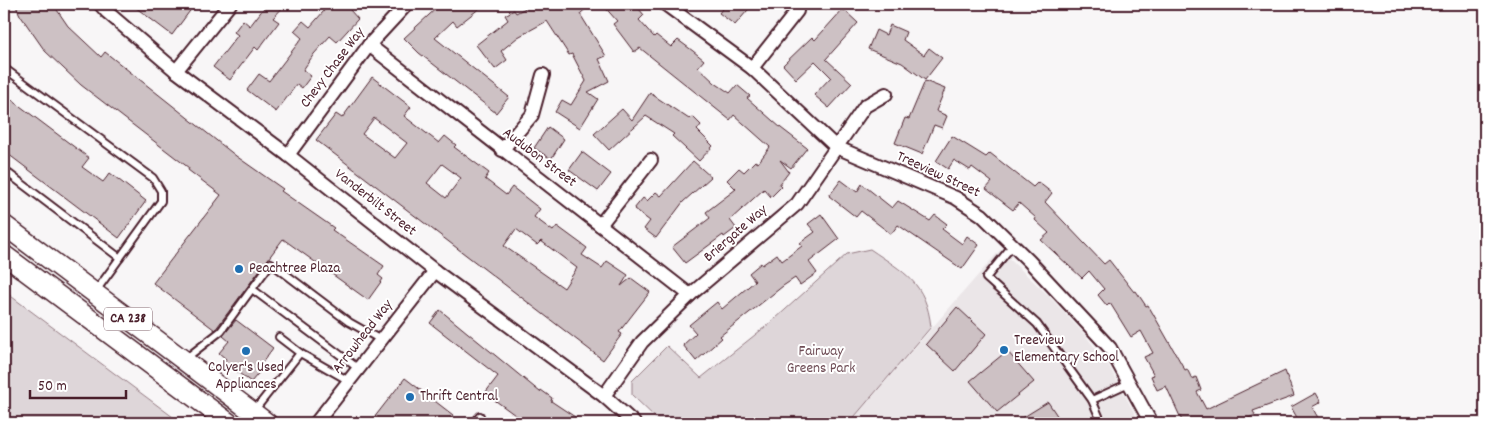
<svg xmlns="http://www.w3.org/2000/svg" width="1489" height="427" font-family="Dekko,sans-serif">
	<rect width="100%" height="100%" fill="#f8f6f7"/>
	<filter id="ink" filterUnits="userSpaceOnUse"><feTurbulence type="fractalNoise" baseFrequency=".02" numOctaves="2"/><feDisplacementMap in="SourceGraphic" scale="10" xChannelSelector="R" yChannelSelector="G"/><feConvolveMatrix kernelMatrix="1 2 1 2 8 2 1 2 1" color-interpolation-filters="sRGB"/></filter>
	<g filter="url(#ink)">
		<path fill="#ebe6e8" d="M 1000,250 L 1048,295 L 1085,335 L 1109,366 L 1140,423 L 849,423 Z"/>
		<g fill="#ded6d9" stroke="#947a82">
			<path d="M 870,249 C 905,273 926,282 931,327 L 849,423 L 661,423 L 632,395 L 632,381 L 667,346 L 701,378 L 775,319 L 847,254 Z"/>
			<path d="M 4,291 L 181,423 L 4,423 Z"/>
		</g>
		<g fill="#cdc1c4" stroke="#4a1f2b" fill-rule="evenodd">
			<path d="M 15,4 L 53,4 L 68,26 L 101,57 L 105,52 L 236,156 L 283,189 L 281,191 L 334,228 L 332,230 L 384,266 L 378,275 L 383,279 L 368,300 L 283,239 L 215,330 L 153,283 L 221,195 L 188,170 L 189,168 L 81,85 L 45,51 L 20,15 Z"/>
			<path d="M 131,4 L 195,4 L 172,35 Z"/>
			<path d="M 267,4 L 286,4 L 273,18 L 279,22 L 258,50 L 255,47 L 230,80 L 213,67 L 238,35 L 234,32 L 243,20 L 250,26 Z"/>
			<path d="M 330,4 L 356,4 L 350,10 L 358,19 L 337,42 L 330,36 L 314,54 L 303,70 L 311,76 L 302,88 L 297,84 L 276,112 L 247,90 L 259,74 L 269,81 L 302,38 L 294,31 L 303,21 L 310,27 Z"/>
			<path d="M 441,4 L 485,4 L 457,26 L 453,21 L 435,38 L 509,97 L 496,113 L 419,53 L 404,38 Z"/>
			<path d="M 533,4 L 591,4 L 580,14 L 606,56 L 599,59 L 609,81 L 588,92 L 598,99 L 580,128 L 555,112 L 562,100 L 571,105 L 586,81 L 572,54 L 569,55 L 547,21 L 518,37 L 501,51 L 507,60 L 495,69 L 476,45 L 508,20 L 505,15 L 514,10 L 516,13 Z"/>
			<path d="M 602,4 L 635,4 L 644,15 L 639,20 L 654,37 L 656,35 L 671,47 L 678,40 L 693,51 L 704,60 L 698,67 L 715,83 L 730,93 L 737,85 L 750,96 L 747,98 L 781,128 L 807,148 L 791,168 L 780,160 L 789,172 L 779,185 L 781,187 L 771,197 L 764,189 L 730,220 L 736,228 L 724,237 L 723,235 L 685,263 L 672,247 L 710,218 L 706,212 L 736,189 L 727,180 L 739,168 L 744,172 L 755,161 L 758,163 L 770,147 L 734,115 L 730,120 L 640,48 L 634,52 L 613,24 L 617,21 Z"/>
			<path d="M 726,4 L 753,4 L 735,25 L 719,13 Z"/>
			<path d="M 843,9 L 858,23 L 826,59 L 852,83 L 829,108 L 814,95 L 831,77 L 815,61 L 796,79 L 783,65 L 812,37 L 815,40 Z"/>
			<path d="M 890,25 L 906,32 L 903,40 L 924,55 L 929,48 L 942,58 L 925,80 L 902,63 L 868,49 L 876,30 L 886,35 Z"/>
			<path d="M 372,77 L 411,107 L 404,116 L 439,143 L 445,136 L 456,145 L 454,147 L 489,173 L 485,179 L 506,195 L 512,187 L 540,209 L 534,217 L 553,231 L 557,226 L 587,248 L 582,255 L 602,268 L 607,261 L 628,275 L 621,286 L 631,278 L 650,292 L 619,332 L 622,334 L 603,360 L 316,140 L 336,114 L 342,118 ZM 374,118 L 407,143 L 395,158 L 362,134 ZM 442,164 L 461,178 L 446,198 L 427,183 ZM 516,229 L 537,245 L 541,241 L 577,268 L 564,288 L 504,246 Z"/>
			<path d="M 925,81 L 945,89 L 936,111 L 947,116 L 942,128 L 934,125 L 922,154 L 895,143 L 905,118 L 909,119 Z"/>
			<path d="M 650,93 L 689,119 L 692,116 L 701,125 L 697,130 L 713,146 L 699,161 L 672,136 L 674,134 L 646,116 L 609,150 L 594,134 L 622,109 L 632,120 Z"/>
			<path d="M 4,94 L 89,158 L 82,167 L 103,182 L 110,173 L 146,201 L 119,238 L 4,151 Z"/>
			<path d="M 548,127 L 564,139 L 551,159 L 534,148 Z"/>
			<path d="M 952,136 L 986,157 L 990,153 L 1033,187 L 1038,182 L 1052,193 L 1045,202 L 1104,264 L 1109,260 L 1134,292 L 1136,291 L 1146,306 L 1148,305 L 1185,370 L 1187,369 L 1192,379 L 1196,377 L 1201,390 L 1197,392 L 1206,409 L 1285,371 L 1294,396 L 1253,411 L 1255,415 L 1240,422 L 1239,418 L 1228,423 L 1183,423 L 1166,386 L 1157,390 L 1151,376 L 1154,375 L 1144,357 L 1153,353 L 1141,331 L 1131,337 L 1110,303 L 1107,306 L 1098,295 L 1104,289 L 1089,271 L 1082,278 L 1041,240 L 1049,233 L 1035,220 L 1036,218 L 1019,203 L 1013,210 L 986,189 L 992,182 L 972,167 L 970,170 L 954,160 L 948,169 L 936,161 Z"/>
			<path d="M 582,152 L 611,174 L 598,191 L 569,170 Z"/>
			<path d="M 693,161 L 711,177 L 683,202 L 656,238 L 644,229 L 650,221 L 634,209 L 643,198 L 647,201 L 656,192 L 661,196 Z"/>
			<path d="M 841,180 L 857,192 L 862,184 L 892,208 L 898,201 L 930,221 L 935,215 L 947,224 L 942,229 L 962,244 L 967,236 L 979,245 L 962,269 L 898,225 L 891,234 L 861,211 L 856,217 L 829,196 Z"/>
			<path d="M 821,214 L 839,239 L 809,262 L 817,273 L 800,285 L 795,278 L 783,286 L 720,336 L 722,338 L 696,361 L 683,345 L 696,333 L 689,325 L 717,302 L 722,309 L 755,281 L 749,273 L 761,263 L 762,265 L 777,254 L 782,261 L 802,246 L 800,243 L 815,232 L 808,224 Z"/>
			<path d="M 957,307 L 986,334 L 955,371 L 926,344 Z"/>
			<path d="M 440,310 L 540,392 L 541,390 L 552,398 L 551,401 L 584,423 L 526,423 L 485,393 L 498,376 L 430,323 Z"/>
			<path d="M 236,320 L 273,348 L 259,367 L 262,369 L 251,382 L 224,362 L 226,359 L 219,353 L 229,341 L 223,336 Z"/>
			<path d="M 1007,351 L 1034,382 L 997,412 L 970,381 Z"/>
			<path d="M 405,378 L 453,415 L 447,423 L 370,423 Z"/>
			<path d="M 1316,393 L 1321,402 L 1312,407 L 1321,423 L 1300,423 L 1291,407 Z"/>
			<path d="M 1048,402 L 1062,423 L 1014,423 Z"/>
		</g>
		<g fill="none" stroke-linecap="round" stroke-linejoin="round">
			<g stroke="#4a1f2b" stroke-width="10">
				<g id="service">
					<path d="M 4,68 L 153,178 L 161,191 L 161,201 L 96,291"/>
					<path d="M 4,170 L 120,258"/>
					<path d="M 1012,246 L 986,278 L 1037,324 L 1092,400 L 1102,423"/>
					<path d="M 252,289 L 359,369"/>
					<path d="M 279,337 L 300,353 L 349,381"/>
					<path d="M 185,359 L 221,331 L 271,263 L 349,322 L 381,340"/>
					<path d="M 1092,400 L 1129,383"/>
					<path d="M 254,411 L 300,353"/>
					<path d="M 474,423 L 480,416"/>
				</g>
			</g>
			<g stroke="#4a1f2b" stroke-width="16">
				<g id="minor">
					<path d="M 100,4 L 107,12 L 176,71 L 288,155 L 435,271 L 604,396 L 634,423"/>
					<path d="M 665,4 L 752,68 L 836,147 L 956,198 L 982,215 L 1029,261 L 1110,348 L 1151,423"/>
					<path d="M 369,45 L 690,295"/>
					<path d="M 752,68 L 797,11"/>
					<path d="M 176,71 L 230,4"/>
					<path d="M 502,150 L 532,115 L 543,75"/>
					<path d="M 288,155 L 369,45 L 407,4"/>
					<path d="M 600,225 L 651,160"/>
					<path d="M 604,396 L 642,342 L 690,295 L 797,204 L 865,106 L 886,94"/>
					<path d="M 316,423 L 435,271"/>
				</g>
			</g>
			<g stroke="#4a1f2b" stroke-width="22">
				<g id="primary">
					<path d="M 4,225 L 267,423"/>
					<path d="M 4,255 L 229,423"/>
				</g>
			</g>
			<use href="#service" stroke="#fff" stroke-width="6"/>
			<use href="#minor" stroke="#fff" stroke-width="12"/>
			<use href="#primary" stroke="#fff" stroke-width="19"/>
		</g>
	</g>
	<g fill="#1f6fb2" stroke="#fff" stroke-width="2">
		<circle cx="239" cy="269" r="5"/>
		<circle cx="1004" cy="350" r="5"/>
		<circle cx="246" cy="351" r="5"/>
		<circle cx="410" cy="397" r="5"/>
	</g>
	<g text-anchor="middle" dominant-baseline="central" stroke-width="4" stroke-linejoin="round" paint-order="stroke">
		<rect fill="#fff" stroke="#80626b" stroke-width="1" x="104" y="307.5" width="48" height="23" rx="4"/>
		<g font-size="14" font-weight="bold" fill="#4a1f2b">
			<text x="128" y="319">CA 238</text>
		</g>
		<g font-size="15" fill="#4a1f2b" stroke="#fff">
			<text transform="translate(333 68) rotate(-53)">Chevy Chase Way</text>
			<text transform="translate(539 158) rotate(37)">Audubon Street</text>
			<text transform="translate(938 175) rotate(25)">Treeview Street</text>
			<text transform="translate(375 203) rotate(38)">Vanderbilt Street</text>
			<text transform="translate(736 234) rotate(-41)">Briergate Way</text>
			<text transform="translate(363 337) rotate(-52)">Arrowhead Way</text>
		</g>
		<g font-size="15" fill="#4a1f2b" stroke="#fff" text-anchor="start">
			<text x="249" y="269">Peachtree Plaza</text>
			<text x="1014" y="341">Treeview<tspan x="1014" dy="17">Elementary School</tspan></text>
			<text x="246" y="368" text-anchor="middle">Colyer's Used<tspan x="246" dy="17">Appliances</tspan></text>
			<text x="420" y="397">Thrift Central</text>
		</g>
		<g font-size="15" fill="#6f4d56" stroke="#fff">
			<text x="821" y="352">Fairway<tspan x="821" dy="17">Greens Park</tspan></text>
		</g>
	</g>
	<rect width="1489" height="427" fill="none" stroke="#fff" stroke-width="20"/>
	<rect x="10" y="10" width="1469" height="407" fill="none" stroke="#4a1f2b" stroke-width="2" filter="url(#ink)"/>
	<path d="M30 390v8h96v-8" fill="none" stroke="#4a1f2b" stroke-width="2.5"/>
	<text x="38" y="390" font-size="15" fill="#4a1f2b" stroke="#ffffff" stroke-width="4" paint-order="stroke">50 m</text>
</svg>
